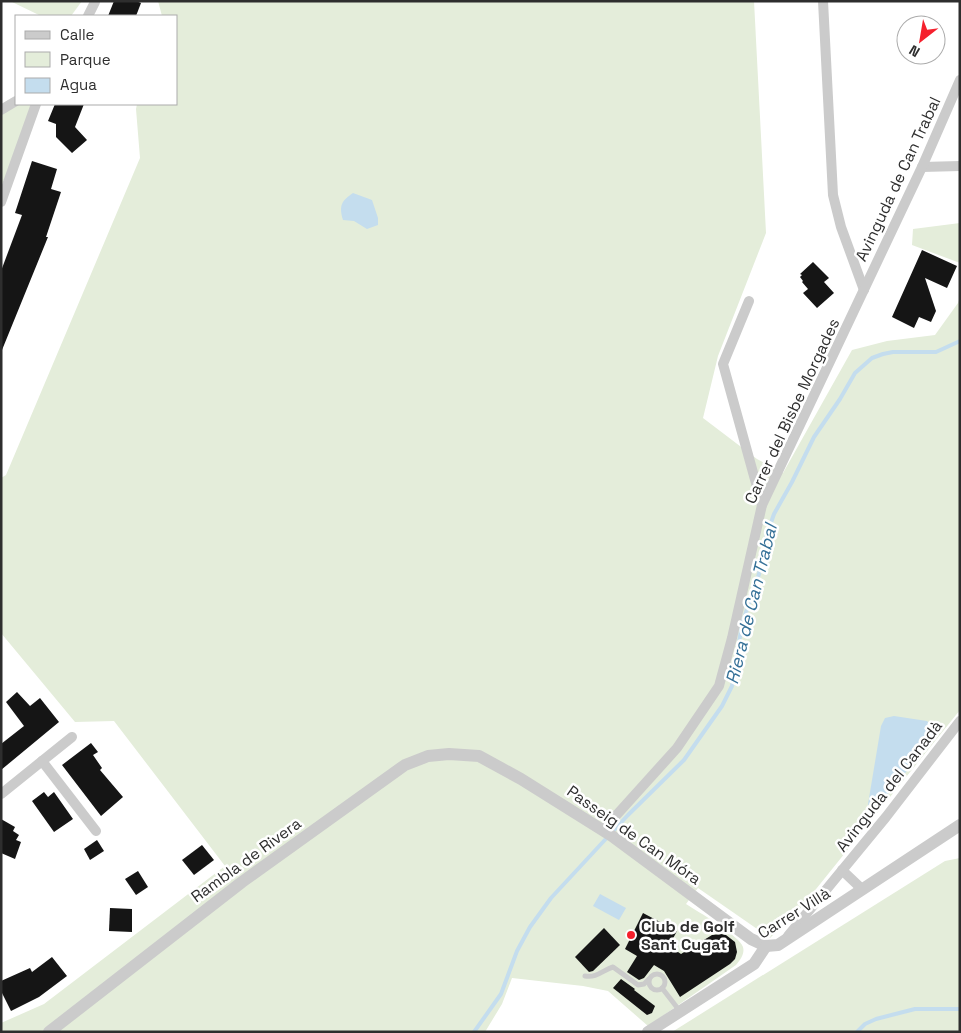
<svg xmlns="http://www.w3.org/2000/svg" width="961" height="1033" font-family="'Space Grotesk',sans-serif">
	<rect width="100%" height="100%" fill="#fff"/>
	<g fill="#e4edda">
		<path d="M 10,1 L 82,1 L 71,16 L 41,16 Z"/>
		<path d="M 158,1 L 754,1 L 766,233 L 718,356 L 703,418 L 757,459 L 783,473 L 852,350 L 887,341 L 935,335 L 958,303 L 960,298 L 960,710 L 800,909 L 770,938 L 698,888 L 686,904 C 697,911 740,936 743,947 C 745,954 740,960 736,965 L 648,1026 L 608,991 L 583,986 L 512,978 L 502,1004 L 485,1032 L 1,1032 L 1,1023 L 44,1004 L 225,866 L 114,721 L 75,722 L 1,633 L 1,478 L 6,475 L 140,158 L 136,109 L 137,104 L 176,104 L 176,16 L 162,16 Z"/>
		<path d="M 16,104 L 35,104 L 1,187 L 1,110 Z"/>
		<path d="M 960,223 L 960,263 L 912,245 L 913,229 Z"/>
		<path d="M 960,858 L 960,1032 L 672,1032 L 945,861 Z"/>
	</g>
	<g fill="#c4ddee">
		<path d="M 353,193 L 372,200 L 378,218 L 378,225 L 367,229 L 354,221 L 343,220 C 339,206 341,201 353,193 Z"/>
		<path d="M 894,716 L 927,721 L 934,728 L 934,735 L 929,744 L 878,806 L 872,810 L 868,804 L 881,726 L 885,718 Z"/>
		<path d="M 600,894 L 626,908 L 619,920 L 593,906 Z"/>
	</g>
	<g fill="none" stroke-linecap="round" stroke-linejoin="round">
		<g stroke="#c4ddee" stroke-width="4">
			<path d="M 474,1032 L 501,994 L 517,951 L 530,927 L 551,898 L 628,815 L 684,760 L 722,706 L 732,686 L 742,624 L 759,574 L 766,537 L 774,514 L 792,482 L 814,437 L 840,399 L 855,373 L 872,358 L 883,354 L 893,352 L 936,352 L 960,341"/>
			<path d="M 857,1032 L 865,1024 L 876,1019 L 915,1009 L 960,1009"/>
		</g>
	</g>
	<g fill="#151515">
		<path d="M 114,1 L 136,1 L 141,3 L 136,16 L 108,16 Z"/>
		<path d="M 55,104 L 84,104 L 75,127 L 87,140 L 72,153 L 56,137 L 56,124 L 48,121 Z"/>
		<path d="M 32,161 L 57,169 L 51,189 L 61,192 L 46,237 L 48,237 L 2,350 L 1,271 L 22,215 L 15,213 Z"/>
		<path d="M 922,250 L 957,266 L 947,288 L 925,278 L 936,311 L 931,322 L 919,317 L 914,328 L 892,317 Z"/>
		<path d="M 813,262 L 829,278 L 824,282 L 834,293 L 817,308 L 803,293 L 808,289 L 802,282 L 803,281 L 800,277 L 802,275 L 800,274 Z"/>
		<path d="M 17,692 L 30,706 L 40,698 L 59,722 L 1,770 L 1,744 L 24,726 L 6,702 Z"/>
		<path d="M 91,743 L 98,752 L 93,755 L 102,768 L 100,770 L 123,797 L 101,816 L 62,765 Z"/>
		<path d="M 44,792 L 48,797 L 54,792 L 73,819 L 54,832 L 32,801 Z"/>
		<path d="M 1,819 L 15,827 L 13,831 L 19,835 L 16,840 L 21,842 L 15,859 L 1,853 Z"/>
		<path d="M 97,840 L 104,851 L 90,860 L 84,849 Z"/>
		<path d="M 202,845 L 214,860 L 194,875 L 182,860 Z"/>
		<path d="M 138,871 L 148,887 L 136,895 L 125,879 Z"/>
		<path d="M 110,908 L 132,909 L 132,932 L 109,931 Z"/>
		<path d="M 643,913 L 677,931 L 669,946 L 681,954 L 712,935 L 721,934 L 726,935 L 735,942 L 737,952 L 735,959 L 730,964 L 680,997 L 664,971 L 654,965 L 644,978 L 639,980 L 627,972 L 637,956 L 625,949 Z"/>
		<path d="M 604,928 L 620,945 L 593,971 L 589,972 L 575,957 Z"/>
		<path d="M 52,957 L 67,976 L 39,997 L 11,1011 L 1,991 L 1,981 L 30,968 L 32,972 Z"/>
		<path d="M 621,979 L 635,989 L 634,990 L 655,1006 L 652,1013 L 647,1015 L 613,988 Z"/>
	</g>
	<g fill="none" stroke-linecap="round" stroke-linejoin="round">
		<g stroke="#cbcbcb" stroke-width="5">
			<circle cx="657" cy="982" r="8"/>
			<path d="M 585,976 C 597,978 603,970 613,967 L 638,985 L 644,984 L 649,979"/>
			<path d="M 662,988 L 679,1010"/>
		</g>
		<g stroke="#cbcbcb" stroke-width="10">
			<path d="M 823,1 L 833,195 L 841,227 L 864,290"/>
			<path d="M 88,16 L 95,2"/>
			<path d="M 1,110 L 16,101"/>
			<path d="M 922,167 L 960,166"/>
			<path d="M 1,202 L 36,104"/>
			<path d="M 749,301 L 723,364 L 762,505"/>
			<path d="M 42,761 L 96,831"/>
			<path d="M 1,794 L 72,737"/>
			<path d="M 603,830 L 677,748 L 719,686 L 732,638 L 762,505 L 922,167 L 960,80"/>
			<path d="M 842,870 L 862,889"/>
			<path d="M 788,936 L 886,817 L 960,721"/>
		</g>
		<g stroke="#cbcbcb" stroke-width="12">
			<path d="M 49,1032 L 242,882 L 405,765 L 428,756 L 449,754 L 479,756 L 521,779 L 612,836 L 751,939 L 766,946 L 778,945 L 960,825"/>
			<path d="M 648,1032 L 754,964 L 766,946"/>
		</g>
	</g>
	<circle fill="#f5202d" stroke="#fff" stroke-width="2" cx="631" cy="935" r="5"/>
	<g text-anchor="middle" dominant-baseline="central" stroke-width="5" stroke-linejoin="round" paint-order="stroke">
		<g font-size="16" fill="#2e2e2e" stroke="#fff">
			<text transform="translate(898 179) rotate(-65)">Avinguda de Can Trabal</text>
			<text transform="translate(792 411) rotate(-65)">Carrer del Bisbe Morgades</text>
			<text transform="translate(889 786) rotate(-52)">Avinguda del Canadà</text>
			<text transform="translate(634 835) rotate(35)">Passeig de Can Móra</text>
			<text transform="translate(246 860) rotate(-36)">Rambla de Rivera</text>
			<text transform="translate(794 913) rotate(-32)">Carrer Villà</text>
		</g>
		<g font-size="16" font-weight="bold" fill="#2e2e2e" stroke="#fff" text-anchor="start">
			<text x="641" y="926">Club de Golf<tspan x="641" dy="18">Sant Cugat</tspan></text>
		</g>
		<g font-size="18" font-style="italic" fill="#347097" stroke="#fff">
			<text transform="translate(751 604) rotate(-76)">Riera de Can Trabal</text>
		</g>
	</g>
	<rect width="961" height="1033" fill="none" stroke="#2e2e2e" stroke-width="5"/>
	<rect x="15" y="15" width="162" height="90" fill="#ffffff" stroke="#ababab"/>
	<rect x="25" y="31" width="25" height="8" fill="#cbcbcb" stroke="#ababab"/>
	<text x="60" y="40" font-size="15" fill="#2e2e2e">Calle</text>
	<rect x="25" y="52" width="25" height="15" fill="#e4edda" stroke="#ababab"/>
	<text x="60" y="65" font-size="15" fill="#2e2e2e">Parque</text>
	<rect x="25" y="78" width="25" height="15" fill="#c4ddee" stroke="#ababab"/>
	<text x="60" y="90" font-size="15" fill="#2e2e2e">Agua</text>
	<g transform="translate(921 40) rotate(211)"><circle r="24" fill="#ffffff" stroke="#ababab"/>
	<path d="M0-4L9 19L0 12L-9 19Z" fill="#f5202d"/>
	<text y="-8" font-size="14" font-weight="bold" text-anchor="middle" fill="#2e2e2e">N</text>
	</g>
</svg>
